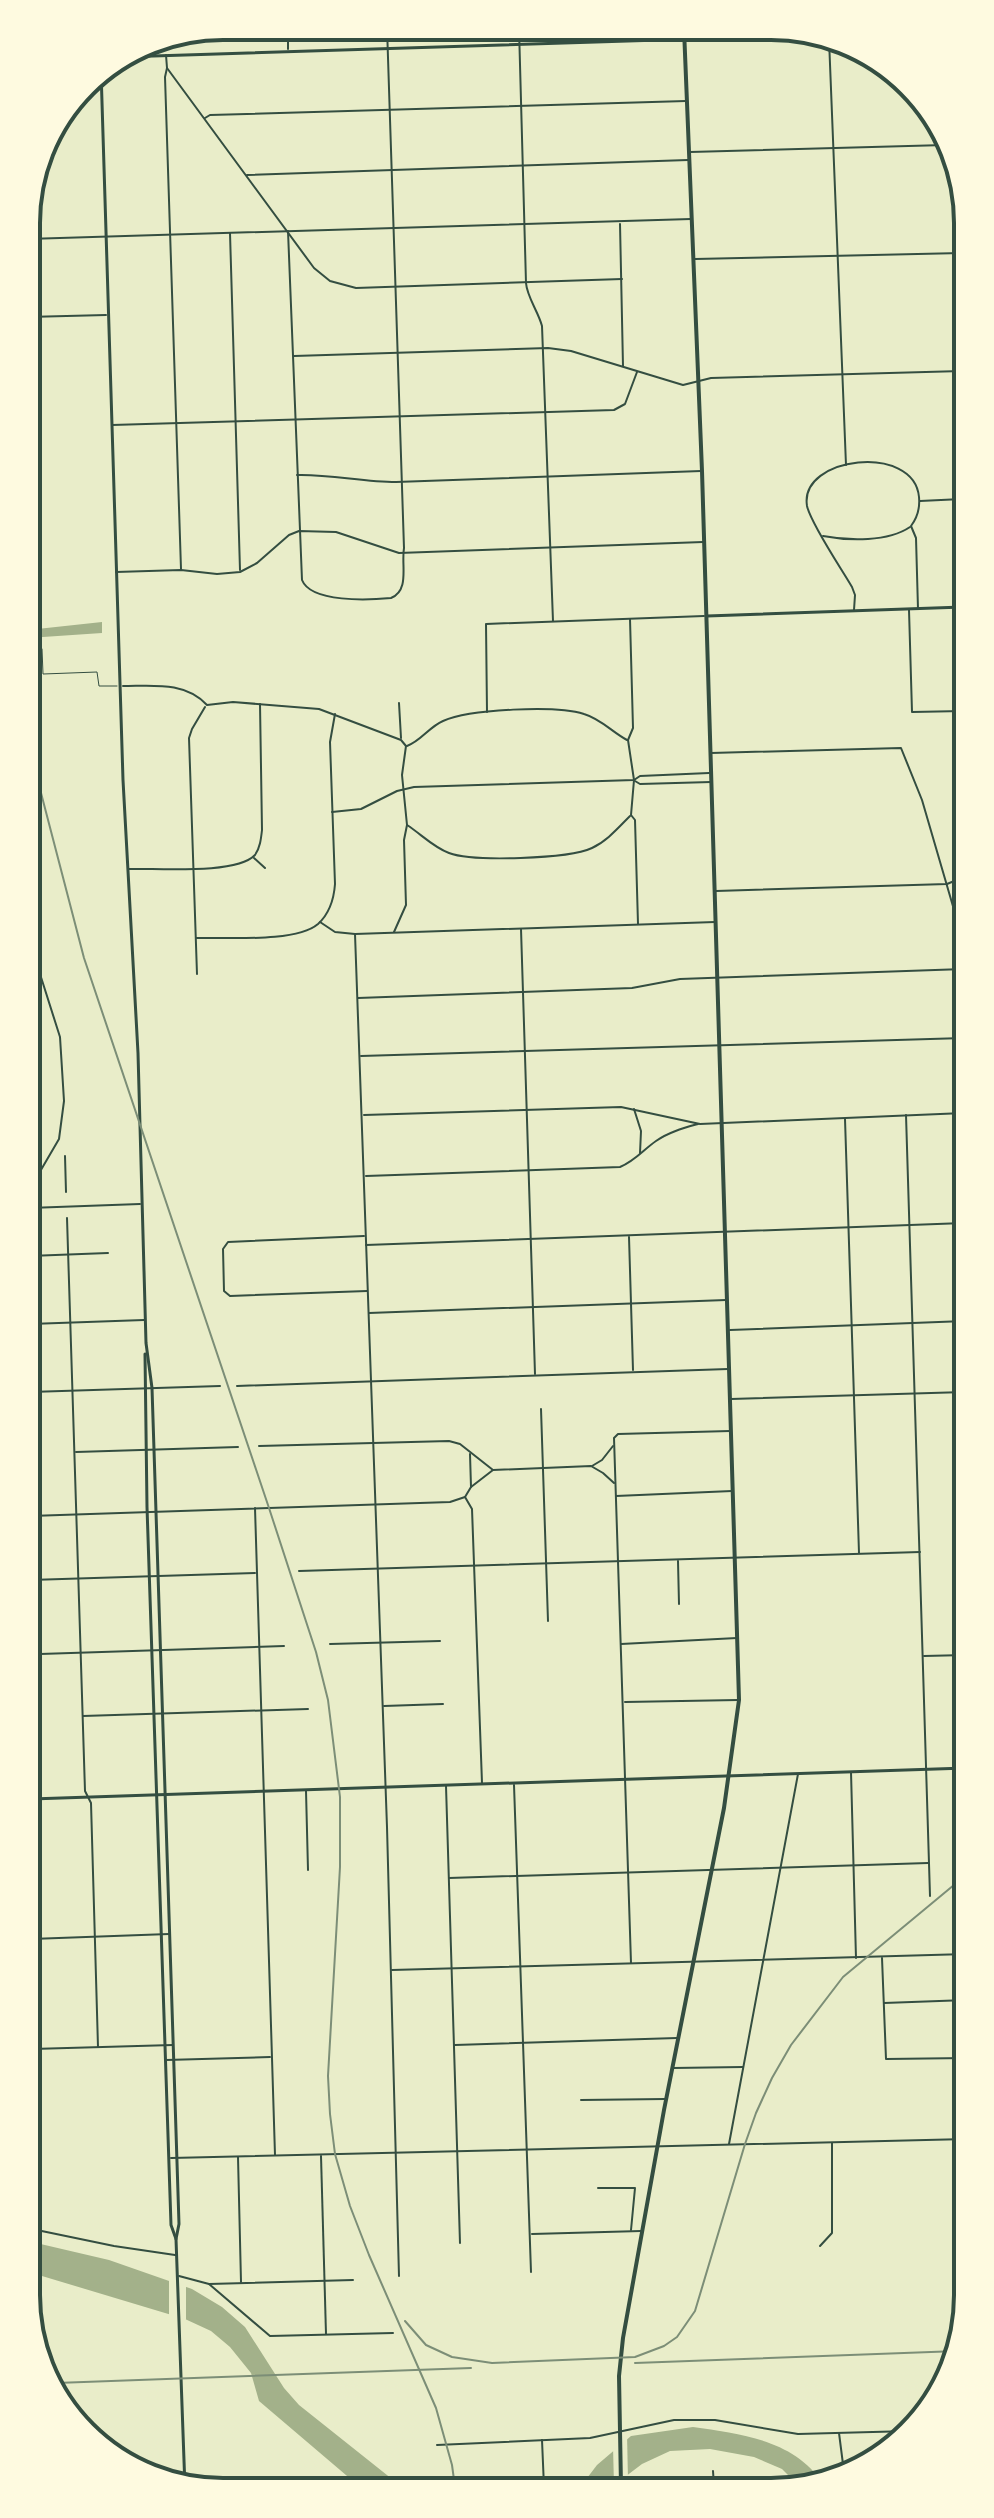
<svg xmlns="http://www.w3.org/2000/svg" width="994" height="2518" font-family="'Asap Condensed',sans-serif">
	<rect width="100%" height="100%" fill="#e9edc9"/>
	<g fill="#a3b18a">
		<path d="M 102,622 L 102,633 L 28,638 L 28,630 Z"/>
		<path d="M 32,2242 L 109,2260 L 192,2289 L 222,2307 L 245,2327 L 284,2388 L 299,2405 L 402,2487 L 360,2487 L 259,2401 L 251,2373 L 230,2347 L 211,2331 L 185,2319 L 32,2273 Z"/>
		<path d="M 693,2427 C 741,2434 795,2440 823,2484 L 799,2486 L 782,2469 L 754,2457 L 710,2449 L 670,2451 L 642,2464 L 613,2486 L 581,2486 L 597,2465 L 631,2436 Z"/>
	</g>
	<g fill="#e9edc9">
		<path d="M 169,2280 L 186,2284 L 186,2320 L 169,2315 Z"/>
		<path d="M 627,2434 L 628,2480 L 620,2486 L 614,2486 L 613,2446 Z"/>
	</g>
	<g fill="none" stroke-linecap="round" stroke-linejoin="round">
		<path stroke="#344e41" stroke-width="1" d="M 28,646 L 40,646 L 42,649 L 43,674 L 97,672 L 99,686 L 117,686"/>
		<g stroke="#344e41" stroke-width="2">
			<path d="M 288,26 L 288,49"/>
			<path d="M 519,28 L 526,283 C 527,297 538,311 542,326 L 553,621"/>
			<path d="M 666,29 L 666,40"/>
			<path d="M 829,39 L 846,465"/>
			<path d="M 166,55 L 167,68 L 314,268 L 330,281 L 356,288 L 622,279"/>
			<path d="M 167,68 L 165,77 L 181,569"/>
			<path d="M 205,118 L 210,115 L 686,101"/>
			<path d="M 690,152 L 945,145"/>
			<path d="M 247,175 L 688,160"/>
			<path d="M 27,208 L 30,317"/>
			<path d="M 620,224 L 623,366"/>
			<path d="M 288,231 L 302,580 C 311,603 369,600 391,598 C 410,590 401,565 404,548 L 387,27"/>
			<path d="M 230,233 L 240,570"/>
			<path d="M 27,239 L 691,219"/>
			<path d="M 695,259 L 962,253"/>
			<path d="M 27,317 L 106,315"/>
			<path d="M 294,356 L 548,348 L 571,351 L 683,385 L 711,378 L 962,371"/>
			<path d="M 112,425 L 614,410 L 625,404 L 637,372"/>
			<path d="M 297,475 C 330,474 363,482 396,482 L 701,471"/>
			<path d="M 920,501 L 962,499"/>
			<path d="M 823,536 C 849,541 888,542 910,527"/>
			<path d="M 116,572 L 181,570 L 217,574 L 240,572 L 257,563 L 289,535 L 299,531 L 336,532 L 399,553 L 703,542"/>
			<path d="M 854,610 L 855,595 L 852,587 C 841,568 811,524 807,506 C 799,456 914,443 919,497 C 920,507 917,518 911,526 L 916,538 L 918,609"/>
			<path d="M 909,610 L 912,712 L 963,711"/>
			<path d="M 630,619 L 633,728 L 628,740 L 634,780 L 631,815 L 635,820 L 638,924"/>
			<path d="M 123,686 C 152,686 185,681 207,705 L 233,702 L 319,709 L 401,740 L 406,746"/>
			<path d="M 399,703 L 401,738"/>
			<path d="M 487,712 L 486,624 L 704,616"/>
			<path d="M 407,746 C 421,741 429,727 443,721 C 470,709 556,705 584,714 C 601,719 612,732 627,740"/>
			<path d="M 711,753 L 901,748 L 922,800 L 964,944"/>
			<path d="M 635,781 L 640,784 L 711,782"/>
			<path d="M 332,812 L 361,809 L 397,791 L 414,787 L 634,780 L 640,776 L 709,773"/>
			<path d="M 407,825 C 421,834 433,847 449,853 C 473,862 568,859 592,848 C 607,841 618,828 630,816"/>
			<path d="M 254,858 L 265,868"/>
			<path d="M 28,869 L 38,910 L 40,974 L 60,1037 L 64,1101 L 59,1139 L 31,1187 L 32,1201 L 36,1206"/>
			<path d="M 128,869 C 156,868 236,875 255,855 C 260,848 261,839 262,830 L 260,704"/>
			<path d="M 716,891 L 947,884 L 959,879 L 963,874"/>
			<path d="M 320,922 L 335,932 L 355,934 L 715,922"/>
			<path d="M 521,929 L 535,1374"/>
			<path d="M 394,932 L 406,905 L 404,840 L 407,825 L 402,775 L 406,746"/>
			<path d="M 355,934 L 387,1827 L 399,2276"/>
			<path d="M 196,938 C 226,937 296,943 318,924 C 329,914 334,898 335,884 L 330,742 L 335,714"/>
			<path d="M 197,974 L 189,738 L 192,729 L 205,707"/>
			<path d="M 358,998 L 632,988 L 680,979 L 964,969"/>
			<path d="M 361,1056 L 964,1038"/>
			<path d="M 634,1109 L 641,1131 L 640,1153"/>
			<path d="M 364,1115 L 621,1107 L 700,1124 L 964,1113"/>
			<path d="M 906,1115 L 930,1896"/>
			<path d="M 845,1119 L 859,1553"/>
			<path d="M 65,1156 L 66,1192"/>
			<path d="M 366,1176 L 620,1167 C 635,1161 643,1150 656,1141 C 669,1132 684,1128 698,1124"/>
			<path d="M 29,1208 L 140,1204"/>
			<path d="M 67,1218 L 85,1791 L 91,1803 L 98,2047"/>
			<path d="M 364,1236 L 228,1242 L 223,1249 L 224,1291 L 230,1296 L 367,1291"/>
			<path d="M 629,1237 L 633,1370"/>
			<path d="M 366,1245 L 964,1223"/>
			<path d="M 29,1256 L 108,1253"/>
			<path d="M 369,1313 L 726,1300"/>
			<path d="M 30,1324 L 144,1320"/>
			<path d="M 730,1330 L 965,1321"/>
			<path d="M 237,1386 L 728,1369"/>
			<path d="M 30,1392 L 220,1386"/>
			<path d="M 731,1399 L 965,1392"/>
			<path d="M 541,1409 L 548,1621"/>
			<path d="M 259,1446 L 449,1441 L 460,1444 L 493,1470"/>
			<path d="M 30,1452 L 32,1452"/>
			<path d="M 76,1452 L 238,1447"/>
			<path d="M 592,1466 L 602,1460 L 613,1446"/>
			<path d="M 471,1487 L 493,1470 L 591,1466 L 603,1473 L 614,1483"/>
			<path d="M 616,1496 L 732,1491"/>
			<path d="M 465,1497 L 472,1509 L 482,1783"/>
			<path d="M 465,1497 L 471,1487 L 470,1454"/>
			<path d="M 255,1508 L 275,2155"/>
			<path d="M 30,1516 L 450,1502 L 465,1497"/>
			<path d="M 678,1561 L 679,1604"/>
			<path d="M 299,1571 L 920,1552"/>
			<path d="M 30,1580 L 255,1573"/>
			<path d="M 330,1644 L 440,1641"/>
			<path d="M 621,1644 L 737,1638"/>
			<path d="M 924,1656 L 966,1655"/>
			<path d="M 33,1662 L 40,1654 L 284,1646"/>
			<path d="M 625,1702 L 738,1700"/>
			<path d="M 384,1706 L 443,1704"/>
			<path d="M 83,1716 L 308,1709"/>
			<path d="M 851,1772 L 856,1958"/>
			<path d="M 514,1785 L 531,2272"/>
			<path d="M 446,1786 L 460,2243"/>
			<path d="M 306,1791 L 308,1870"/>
			<path d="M 449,1878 L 928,1863"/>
			<path d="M 31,1939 L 169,1934"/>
			<path d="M 882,1958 L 886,2059 L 967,2058"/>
			<path d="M 631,1963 L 614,1438 L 618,1434 L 730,1431"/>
			<path d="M 392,1970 L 967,1954"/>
			<path d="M 884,2003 L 967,2000"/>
			<path d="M 455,2045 L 677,2038"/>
			<path d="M 32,2049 L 173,2045"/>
			<path d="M 166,2060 L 270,2057"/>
			<path d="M 673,2068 L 743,2067"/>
			<path d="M 581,2100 L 665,2099"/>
			<path d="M 729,2144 L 798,1774"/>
			<path d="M 321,2156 L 326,2334"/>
			<path d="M 238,2157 L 241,2282"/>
			<path d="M 171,2158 L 967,2139"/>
			<path d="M 598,2188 L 635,2188 L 631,2230"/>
			<path d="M 32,2229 L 114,2246 L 175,2255"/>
			<path d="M 532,2234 L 641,2231"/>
			<path d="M 820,2246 L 832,2233 L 832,2143"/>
			<path d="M 179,2276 L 209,2284 L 353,2280"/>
			<path d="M 209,2284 L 270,2336 L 393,2333"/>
			<path d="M 839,2433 L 844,2472"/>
			<path d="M 542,2440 L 544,2487"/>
			<path d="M 437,2445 L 590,2438 L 674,2420 L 715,2420 L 798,2434 L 910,2431"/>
			<path d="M 713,2471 L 714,2486"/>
		</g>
		<g stroke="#344e41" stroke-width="3">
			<path d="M 122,57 L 821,35"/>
			<path d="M 707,616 L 963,607"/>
			<path d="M 31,1799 L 966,1768"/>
		</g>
		<g stroke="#344e41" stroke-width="3">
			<path d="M 101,70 L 123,780 L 138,1053 L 146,1343 L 152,1388 L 179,2224 L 176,2239"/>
			<path d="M 145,1354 L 147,1507 L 171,2225 L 176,2239 L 185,2488"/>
		</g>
		<path stroke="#344e41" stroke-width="4" d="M 621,2486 L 619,2376 L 623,2338 L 664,2110 L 724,1808 L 739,1700 L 702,471 L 684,29"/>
		<g stroke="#7c8e77" stroke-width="2">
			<path d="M 28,743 L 84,958 L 269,1508 L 316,1652 L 328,1700 L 340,1797 L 340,1867 L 328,2076 L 330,2114 L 335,2154 L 350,2206 L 369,2255 L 436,2408 L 452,2465 L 455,2487"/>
			<path d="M 405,2321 L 426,2345 L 452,2357 L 492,2363 L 635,2357 L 664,2346 L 677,2337 L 695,2311 L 745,2144 L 756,2113 L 772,2078 L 791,2045 L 843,1977 L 966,1875"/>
			<path d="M 635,2363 L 958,2351"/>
			<path d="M 56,2383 L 471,2368"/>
		</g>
	</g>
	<path d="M0 0H994V2518H0ZM223 40H771A183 183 0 0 1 954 223V2295A183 183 0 0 1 771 2478H223A183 183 0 0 1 40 2295V223A183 183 0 0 1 223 40Z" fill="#fefae0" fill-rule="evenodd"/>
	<path fill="none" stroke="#344e41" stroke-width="4" d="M223 40H771A183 183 0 0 1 954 223V2295A183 183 0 0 1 771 2478H223A183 183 0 0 1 40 2295V223A183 183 0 0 1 223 40Z"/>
</svg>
